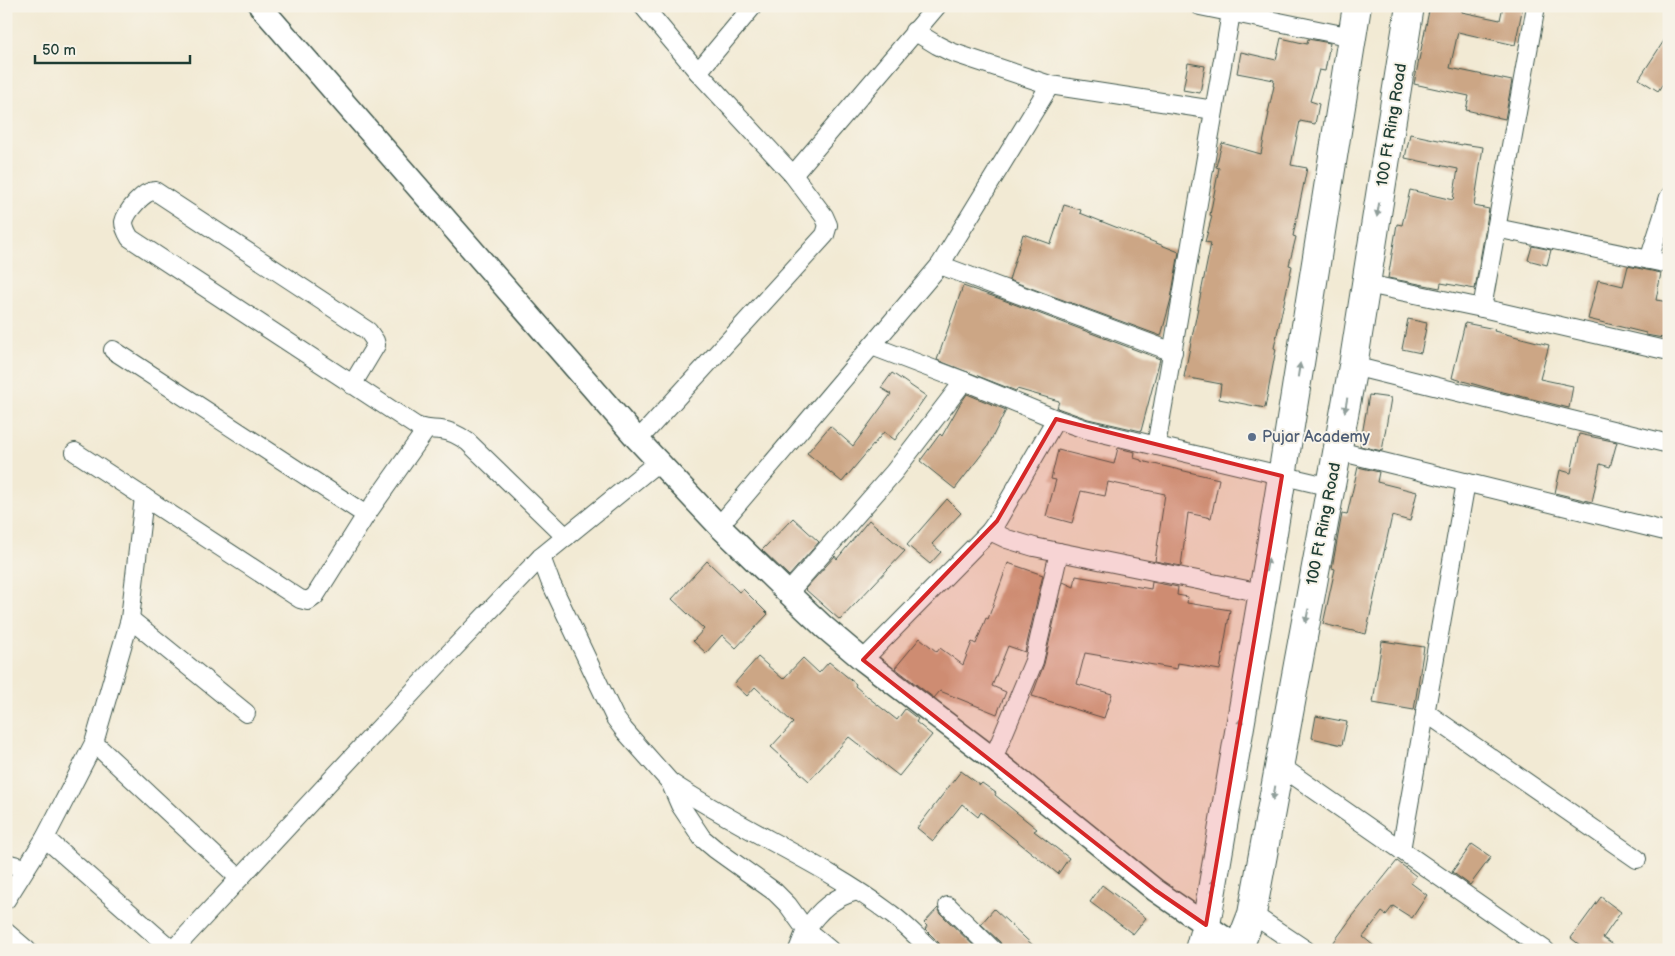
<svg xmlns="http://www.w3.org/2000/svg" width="1675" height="956" font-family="'Balsamiq Sans',sans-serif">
	<rect width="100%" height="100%" fill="#f7f3e8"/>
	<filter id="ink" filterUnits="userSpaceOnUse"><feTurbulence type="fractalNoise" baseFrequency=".02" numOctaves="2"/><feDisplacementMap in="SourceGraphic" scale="10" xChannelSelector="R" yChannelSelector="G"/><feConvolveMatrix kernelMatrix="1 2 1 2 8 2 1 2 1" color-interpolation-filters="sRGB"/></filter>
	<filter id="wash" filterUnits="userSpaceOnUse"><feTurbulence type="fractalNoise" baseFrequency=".0096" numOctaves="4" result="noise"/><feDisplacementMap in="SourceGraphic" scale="20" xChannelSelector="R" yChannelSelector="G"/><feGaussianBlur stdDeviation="1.12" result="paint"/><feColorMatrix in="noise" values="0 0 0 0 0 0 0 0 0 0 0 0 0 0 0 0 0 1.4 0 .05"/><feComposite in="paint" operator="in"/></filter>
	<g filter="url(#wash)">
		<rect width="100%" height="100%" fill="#f2ead4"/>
		<g id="blocks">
			<g fill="#cca685">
				<path d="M 1430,6 L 1450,6 L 1462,9 L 1462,12 L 1500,20 L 1503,6 L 1523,6 L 1515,45 L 1458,32 L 1450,68 L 1512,81 L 1505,119 L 1466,110 L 1469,96 L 1414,84 Z"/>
				<path d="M 1669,33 L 1669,74 L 1658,91 L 1639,79 Z"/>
				<path d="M 1281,38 L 1307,44 L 1308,39 L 1330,43 L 1325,71 L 1319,70 L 1310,101 L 1319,104 L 1315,124 L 1300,121 L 1291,165 L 1307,168 L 1293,236 L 1296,237 L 1289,265 L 1292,266 L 1274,348 L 1276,349 L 1265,408 L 1219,399 L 1221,384 L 1184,377 L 1211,243 L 1205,242 L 1212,216 L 1210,215 L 1219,168 L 1216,167 L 1222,143 L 1261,154 L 1269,113 L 1268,113 L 1274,86 L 1273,86 L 1274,80 L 1237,73 L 1241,52 L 1276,60 Z"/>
				<path d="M 1188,63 L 1205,66 L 1200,93 L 1183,90 Z"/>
				<path d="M 1410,134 L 1462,145 L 1462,144 L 1483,147 L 1474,206 L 1489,209 L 1475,289 L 1441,283 L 1440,288 L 1388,278 L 1397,224 L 1402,225 L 1410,190 L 1453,200 L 1458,169 L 1405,158 Z"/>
				<path d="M 1064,205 L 1081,210 L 1080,213 L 1179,252 L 1171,299 L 1161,336 L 1009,280 L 1023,234 L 1051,244 Z"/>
				<path d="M 1532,246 L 1551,250 L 1547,265 L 1528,260 Z"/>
				<path d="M 1628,266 L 1661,273 L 1656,300 L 1669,302 L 1669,339 L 1646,335 L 1646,333 L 1588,319 L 1598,280 L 1623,286 Z"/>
				<path d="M 963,286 L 998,298 L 1160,359 L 1141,431 L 1088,419 L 1060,409 L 1057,408 L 1059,401 L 1017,389 L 1016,391 L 937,360 Z"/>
				<path d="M 1408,319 L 1427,323 L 1421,353 L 1402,349 Z"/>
				<path d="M 1465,323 L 1495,329 L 1494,331 L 1549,345 L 1540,379 L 1573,386 L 1569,408 L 1495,390 L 1452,378 Z"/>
				<path d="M 892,373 L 926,396 L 895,440 L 884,432 L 842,482 L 807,453 L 830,426 L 853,446 L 891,394 L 881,388 Z"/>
				<path d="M 967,394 L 1006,410 L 988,446 L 955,489 L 920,461 L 940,434 L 942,436 L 960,404 Z"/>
				<path d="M 1369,395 L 1391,398 L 1382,451 L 1360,446 Z"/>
				<path d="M 1579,434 L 1617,442 L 1610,467 L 1600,464 L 1592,502 L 1555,493 L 1560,470 L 1571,473 Z"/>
				<path d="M 1118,448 L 1135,452 L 1134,458 L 1141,460 L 1141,461 L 1219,479 L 1211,518 L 1188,513 L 1181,566 L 1155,561 L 1165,494 L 1108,482 L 1105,496 L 1081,491 L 1072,523 L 1046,516 L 1056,480 L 1051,479 L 1058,450 L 1114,464 Z"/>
				<path d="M 1358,467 L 1379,472 L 1377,482 L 1417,492 L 1410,521 L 1392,516 L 1366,634 L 1323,624 L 1335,569 L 1332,568 L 1342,514 L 1347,515 Z"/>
				<path d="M 947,499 L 961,513 L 932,544 L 941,552 L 930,564 L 907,545 Z"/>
				<path d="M 793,518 L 819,542 L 789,576 L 762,550 Z"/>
				<path d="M 869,520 L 905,551 L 840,620 L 805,589 L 835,556 L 837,559 Z"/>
				<path d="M 707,561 L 739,592 L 743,589 L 768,614 L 736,648 L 722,635 L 706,653 L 693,641 L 704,629 L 672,599 Z"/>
				<path d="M 1008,563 L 1043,575 L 1025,652 L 1008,646 L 992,686 L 1006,692 L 997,714 L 940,691 L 934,698 L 895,668 L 920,638 L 937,652 L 940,648 L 963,665 L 972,642 L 976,644 L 986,618 L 988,619 Z"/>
				<path d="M 1076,576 L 1151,589 L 1152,582 L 1178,587 L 1177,595 L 1188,597 L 1187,603 L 1230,610 L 1220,670 L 1178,663 L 1177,669 L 1085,653 L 1077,684 L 1112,694 L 1104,718 L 1032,696 L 1044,664 L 1063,582 L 1074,587 Z"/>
				<path d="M 1382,641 L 1424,647 L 1414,710 L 1373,703 Z"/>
				<path d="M 758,657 L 783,679 L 803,658 L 819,673 L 829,662 L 856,684 L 855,686 L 869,698 L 897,720 L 905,709 L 918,719 L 916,722 L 932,735 L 899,776 L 849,737 L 809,781 L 771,747 L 793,723 L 755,687 L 747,696 L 734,684 Z"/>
				<path d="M 1316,716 L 1347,722 L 1342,745 L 1312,738 Z"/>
				<path d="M 961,771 L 980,785 L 982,783 L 996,793 L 995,795 L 1037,829 L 1034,831 L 1069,858 L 1058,874 L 981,812 L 978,817 L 962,804 L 933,841 L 917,828 Z"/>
				<path d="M 1472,844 L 1491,857 L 1470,885 L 1452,872 Z"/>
				<path d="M 1397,861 L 1416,876 L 1411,883 L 1427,895 L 1412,918 L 1393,906 L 1386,915 L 1382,912 L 1363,937 L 1379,950 L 1328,950 L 1352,917 Z"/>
				<path d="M 1102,885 L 1146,918 L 1133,934 L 1090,902 Z"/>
				<path d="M 1601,897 L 1621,912 L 1603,938 L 1621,950 L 1586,950 L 1571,938 Z"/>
				<path d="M 938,908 L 941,914 L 978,950 L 941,950 L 939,943 L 925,929 L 927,926 L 924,923 Z"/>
				<path d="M 994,909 L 1009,923 L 1038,950 L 1003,950 L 1000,942 L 981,924 Z"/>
			</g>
		</g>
	</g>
	<g filter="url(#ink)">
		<use href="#blocks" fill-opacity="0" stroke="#3f574c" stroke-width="1"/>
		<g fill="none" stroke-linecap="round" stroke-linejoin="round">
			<g stroke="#3f574c" stroke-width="20">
				<g id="minor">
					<path d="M 1200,6 L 1352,37"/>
					<path d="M 914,31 L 937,45 L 951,52 L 1050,85 L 1214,110"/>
					<path d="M 698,72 L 753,6"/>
					<path d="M 793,175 L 937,6"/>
					<path d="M 1496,228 L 1669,264"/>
					<path d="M 1649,260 L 1669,197"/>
					<path d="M 940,265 L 1173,352"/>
					<path d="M 1367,284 L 1482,308 L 1669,351"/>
					<path d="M 1482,308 L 1536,6"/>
					<path d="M 872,346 L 964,381 L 1056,419 L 1085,429 L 1331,487"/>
					<path d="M 113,350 L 366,515"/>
					<path d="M 1353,366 L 1669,444"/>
					<path d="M 352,385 L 376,345 L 375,341 L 368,331 L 155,191 C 144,190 126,212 124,222 C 124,228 127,233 130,238 L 416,426 C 425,430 431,429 441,430 C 451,431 460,436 468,442 L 566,537"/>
					<path d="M 638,440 L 825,235 L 828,225 L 824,216 L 793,175 L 698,72 L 643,6"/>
					<path d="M 1156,446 L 1231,13"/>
					<path d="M 1338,451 L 1669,532"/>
					<path d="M 75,452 L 300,599 L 308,601 L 315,596 L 366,515 L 426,430"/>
					<path d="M 719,526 L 940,265 L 1050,85"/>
					<path d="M 990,531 L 1007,539 L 1034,547 L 1262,593"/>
					<path d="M 541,557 L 550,581 L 615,718 L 624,730 L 670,782 L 680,805 L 702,838 L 715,849 L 775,892 L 788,905 L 806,930 L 798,950"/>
					<path d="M 788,593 L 894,472 L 964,381"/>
					<path d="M 130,619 L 246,713"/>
					<path d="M 863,660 L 990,531 L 997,521 L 1056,419"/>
					<path d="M 1425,712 L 1637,859"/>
					<path d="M 94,743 L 239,878"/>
					<path d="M 993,759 L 1034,661 L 1059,552"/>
					<path d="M 1279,765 L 1545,950"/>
					<path d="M 670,782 C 741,830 822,862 891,914 C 905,924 918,938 931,950"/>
					<path d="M 45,838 L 172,950"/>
					<path d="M 1401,850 L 1466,482"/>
					<path d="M 6,863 L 25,868"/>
					<path d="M 6,900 L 45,838 L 94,743 L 130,619 L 144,497"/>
					<path d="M 948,906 L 993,950"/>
					<path d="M 1252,914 L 1306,950"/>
					<path d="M 6,932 L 27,950"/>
					<path d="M 173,950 L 437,666 L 541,557 L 658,462"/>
					<path d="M 830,950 L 806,930 C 819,910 834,897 857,891"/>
				</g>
			</g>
			<g stroke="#3f574c" stroke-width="25">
				<path id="tertiary" d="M 260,6 L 638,440 L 719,526 L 788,593 L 824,627 L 863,660 L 993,759 L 1155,890 L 1242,950"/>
			</g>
			<g stroke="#3f574c" stroke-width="30">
				<g id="primary">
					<path d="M 1199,950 L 1206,925 L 1271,545 L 1357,6"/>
					<path d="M 1238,950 L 1252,914 L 1353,366 L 1410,6"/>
				</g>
			</g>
			<use href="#minor" stroke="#fff" stroke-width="18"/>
			<use href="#tertiary" stroke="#fff" stroke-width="22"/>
			<use href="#primary" stroke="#fff" stroke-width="28"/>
		</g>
		<defs><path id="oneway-solid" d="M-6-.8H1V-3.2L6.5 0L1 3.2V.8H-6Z" transform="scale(1.25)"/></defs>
		<g fill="#8f9e9a">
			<use href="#oneway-solid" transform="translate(1378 210) rotate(99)"/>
			<use href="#oneway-solid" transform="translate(1299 370) rotate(-81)"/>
			<use href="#oneway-solid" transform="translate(1346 405) rotate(100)"/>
			<use href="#oneway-solid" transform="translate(1267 565) rotate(-80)"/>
			<use href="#oneway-solid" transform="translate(1307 616) rotate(101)"/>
			<use href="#oneway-solid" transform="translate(1240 725) rotate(-80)"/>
			<use href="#oneway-solid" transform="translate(1274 793) rotate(100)"/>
			<use href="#oneway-solid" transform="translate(1213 885) rotate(-80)"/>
		</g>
	</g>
	<path fill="#d62828" fill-opacity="0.2" stroke="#d62828" stroke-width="4" stroke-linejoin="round" d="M 1056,419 L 1282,476 L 1206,925 L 1155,890 L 863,660 L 997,521 Z"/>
	<circle fill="#5c6f8a" stroke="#f7f3e8" stroke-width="2" cx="1252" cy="437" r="5"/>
	<g text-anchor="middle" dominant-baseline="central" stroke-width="4" stroke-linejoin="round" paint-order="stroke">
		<g font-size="16" fill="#1f3d34" stroke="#f7f3e8">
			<text transform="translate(1392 125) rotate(-81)">100 Ft Ring Road</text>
			<text transform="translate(1324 524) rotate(-79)">100 Ft Ring Road</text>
		</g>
		<g font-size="16" fill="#4e5e75" stroke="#f7f3e8" text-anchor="start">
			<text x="1262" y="437">Pujar Academy</text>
		</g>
	</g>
	<rect width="1675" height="956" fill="none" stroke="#f7f3e8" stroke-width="25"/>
	<path d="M35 55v8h155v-8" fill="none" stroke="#1f3d34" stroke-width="2.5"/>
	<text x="42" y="55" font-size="15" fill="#1f3d34" stroke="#f7f3e8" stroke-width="4" paint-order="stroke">50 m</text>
</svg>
